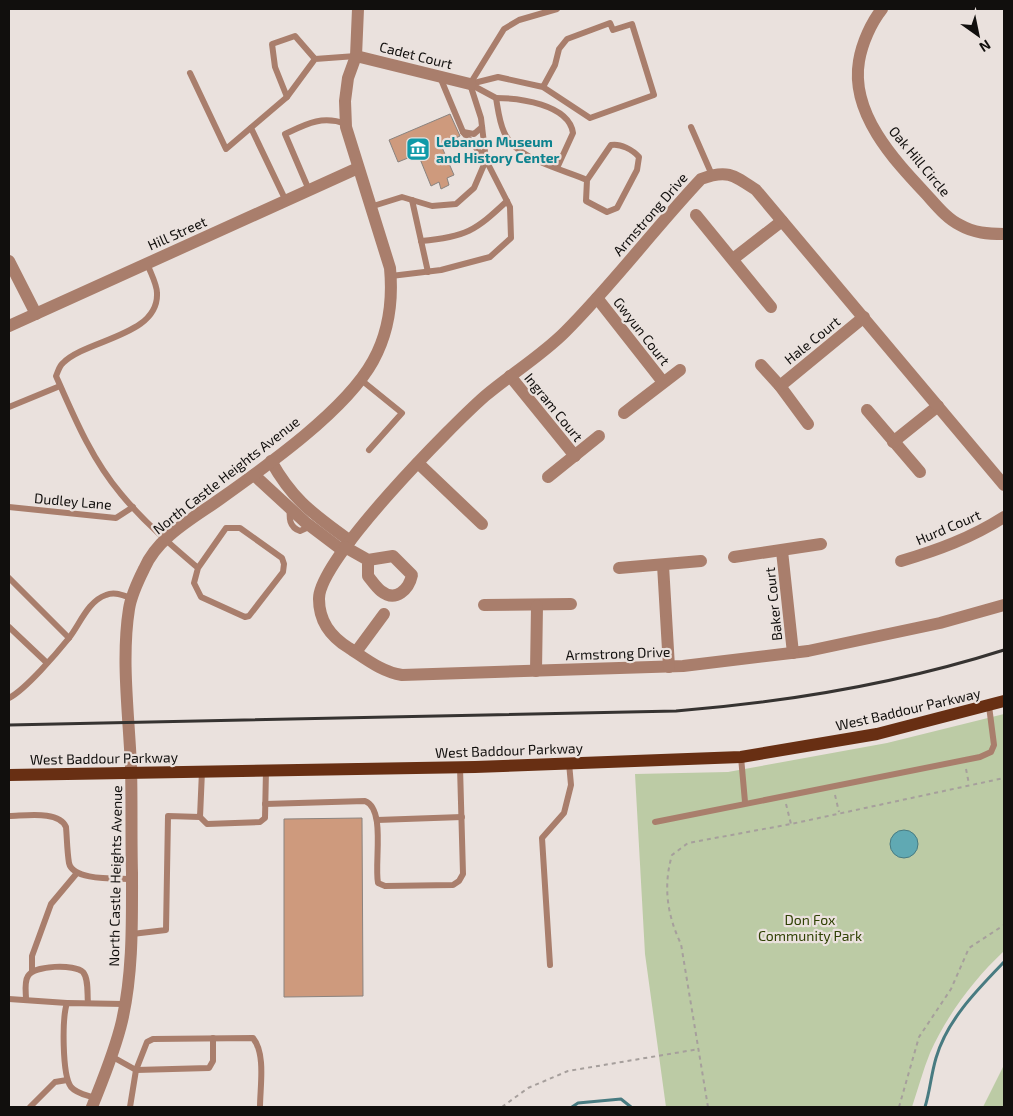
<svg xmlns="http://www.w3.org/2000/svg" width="1013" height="1116" font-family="'Exo 2',sans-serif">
	<rect width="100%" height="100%" fill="#eae1dd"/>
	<g fill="#bccba5">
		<path d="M 1004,714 L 1004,951 C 974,979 947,1015 930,1053 C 923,1070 918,1089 912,1107 L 666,1107 L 645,954 L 635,774 L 728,772 L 887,743 Z"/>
		<path d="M 1004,1065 L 1004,1107 L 983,1107 Z"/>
	</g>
	<circle fill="#60a9b3" stroke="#487b81" cx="904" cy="844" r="14"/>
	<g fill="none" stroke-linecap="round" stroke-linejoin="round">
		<g stroke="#487b81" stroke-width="3">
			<path d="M 572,1107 L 578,1103 L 621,1099 L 631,1107"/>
			<path d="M 925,1107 C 930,1091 931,1075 936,1058 C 947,1020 977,990 1004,962"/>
		</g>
	</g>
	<g fill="#ce9a7d" stroke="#8a837f">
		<path d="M 450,114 L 460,136 L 441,145 L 454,175 L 447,178 L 449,185 L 441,189 L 439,182 L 431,186 L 418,154 L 398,162 L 389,140 Z"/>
		<path d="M 362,818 L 363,996 L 284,997 L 284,819 Z"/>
	</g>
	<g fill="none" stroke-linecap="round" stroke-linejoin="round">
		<g stroke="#a69f9c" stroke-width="2" stroke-dasharray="4 4" stroke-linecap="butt">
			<path d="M 966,769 L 969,784"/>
			<path d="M 835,795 L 839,812"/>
			<path d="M 786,804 L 791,824"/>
			<path d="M 502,1107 L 528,1088 L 568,1071 L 699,1049"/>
			<path d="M 708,1107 L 681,944 C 667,915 663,886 672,855 L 688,843 L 791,824 L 1004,778"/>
			<path d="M 899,1107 L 919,1037 L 951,989 L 969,948 L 1004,925"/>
		</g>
		<g stroke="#a97e6c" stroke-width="6">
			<path d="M 315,59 L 287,97 L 275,67 L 272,44 L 295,36 L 315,59 L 356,56"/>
			<path d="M 190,73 L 226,149 L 287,97"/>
			<path d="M 440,77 L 463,132 L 486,160"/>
			<path d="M 470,84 L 498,77 L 543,87 L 590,118 L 654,95 L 632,24 L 613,30 L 610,23 L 567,39 L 559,49 L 555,65 L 543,87"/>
			<path d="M 470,84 L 496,98 C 498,109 499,121 504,132 C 515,159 562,169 587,180 L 586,201 L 607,212 L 617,208 L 637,170 L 639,157 C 633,150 620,143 611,145 L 587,180"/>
			<path d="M 470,84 L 504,29 L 519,20 L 557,9"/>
			<path d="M 470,84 L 481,118 L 486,160"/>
			<path d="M 496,98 C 518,98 569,104 573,133 L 557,168"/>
			<path d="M 691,127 L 712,175"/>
			<path d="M 251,128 L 286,201"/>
			<path d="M 463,132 L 474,134 L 482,127"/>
			<path d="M 309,190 L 285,134 C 306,124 322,115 346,124"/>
			<path d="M 412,200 L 428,272"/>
			<path d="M 370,207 L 402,197 L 432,206 L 456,204 L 474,188 L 486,160 L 510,207 L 511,238 L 490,257 L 441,270 L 391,276"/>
			<path d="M 421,241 C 466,237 475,231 507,201"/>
			<path d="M 147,263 C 150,272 157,284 157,293 C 159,336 87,339 63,363 C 59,366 58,372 56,376 C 74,417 92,460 121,494 C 144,522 171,545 198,568 L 194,583 L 201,597 L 245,617 L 249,616 L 283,572 L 284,564 L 282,558 L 240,528 L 226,528 L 198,568"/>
			<path d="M 360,379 L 402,413 L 369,450"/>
			<path d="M 9,407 L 60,386"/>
			<path d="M 9,507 L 116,518 L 133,507"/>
			<path d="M 290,508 C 289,518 289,527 300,531 L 311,526"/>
			<path d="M 9,578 L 69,638"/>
			<path d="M 9,627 L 46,662"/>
			<path d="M 9,698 C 25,690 57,653 69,638 C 80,624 88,601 106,595 C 115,591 124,596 132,598"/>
			<path d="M 741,757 L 745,802"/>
			<path d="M 265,804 L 365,801 C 386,809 374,863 378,883 L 385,886 L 453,885 L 459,881 L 463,874 L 460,767"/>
			<path d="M 9,816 C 24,816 59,810 66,827 C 67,838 67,851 69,863 C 73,881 116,878 132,879"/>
			<path d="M 200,817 L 207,824 L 260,822 L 265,818 L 266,770"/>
			<path d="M 377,820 L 462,817"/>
			<path d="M 655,822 L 980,757 L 991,752 L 994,745 L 989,706"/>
			<path d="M 132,934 L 166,930 L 168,816 L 200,817 L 202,771"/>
			<path d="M 550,965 L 542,838 L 564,813 L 571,785 L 569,763"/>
			<path d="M 32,971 L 32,956 L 51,904 L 77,873"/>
			<path d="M 9,999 L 67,1003"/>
			<path d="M 26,999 C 26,993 24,982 28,976 C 34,965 75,964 83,972 C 89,979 87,995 88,1003"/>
			<path d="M 111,1056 L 136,1070 L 209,1068 L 213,1061 L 213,1038"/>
			<path d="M 95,1098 C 87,1095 77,1094 71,1087 C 62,1075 62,1018 67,1003 L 124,1004"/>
			<path d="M 30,1107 L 55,1082 L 67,1080"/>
			<path d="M 130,1107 L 136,1070 L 147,1042 L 153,1039 L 253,1038 C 266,1054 260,1087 260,1107"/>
		</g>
		<g stroke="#a97e6c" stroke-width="12">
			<path d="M 882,9 C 871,23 862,43 859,61 C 850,113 894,160 926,194 C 936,205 947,219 960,225 C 974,233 988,234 1004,234"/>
			<path d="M 356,56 L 470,84"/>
			<path d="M 696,215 L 771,307"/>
			<path d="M 733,259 L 782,221"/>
			<path d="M 9,261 L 36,314"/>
			<path d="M 597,298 L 663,382"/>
			<path d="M 9,326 L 358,168"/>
			<path d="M 761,365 L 780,386 L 808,424"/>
			<path d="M 510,376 L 575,456"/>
			<path d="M 780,386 L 864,317"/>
			<path d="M 867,410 L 920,472"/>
			<path d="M 624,413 L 680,370"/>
			<path d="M 893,442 L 938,406"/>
			<path d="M 271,461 C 294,502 314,514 350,541"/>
			<path d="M 418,463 L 482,524"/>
			<path d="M 254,475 L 305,522 L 342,550"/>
			<path d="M 548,477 L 599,436"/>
			<path d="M 1004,485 L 756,190 C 734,175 727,169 701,179 C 654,229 613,284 565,332 C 541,356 511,374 485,396 C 452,425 318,560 319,599 C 319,621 331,637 349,648 C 366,659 382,672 402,675 L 683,666 L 808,651 L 940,623 L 1004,605"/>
			<path d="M 345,547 L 368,560 L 393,556 L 412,575 C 409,589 396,603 381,591 C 376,587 372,581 368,576 L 368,560"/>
			<path d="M 782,551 L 793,653"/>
			<path d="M 734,557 L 821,544"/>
			<path d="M 901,561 C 938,550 971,538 1004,517"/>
			<path d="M 663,565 L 669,667"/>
			<path d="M 619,568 L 701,561"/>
			<path d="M 484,605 L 571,604"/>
			<path d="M 356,652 L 384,614"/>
			<path d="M 536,671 L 537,606"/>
		</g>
		<path stroke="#a97e6c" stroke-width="12" d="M 92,1107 C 103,1079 115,1051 122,1021 C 133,973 132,922 132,873 C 131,838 132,803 131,767 C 129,717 121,659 129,609 C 131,596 138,581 144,569 C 156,540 188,521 213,504 C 261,470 345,412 373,361 C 389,332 393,300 390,268 L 346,127 L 345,101 L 348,78 L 356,56 L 358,9"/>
		<path stroke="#682f13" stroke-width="12" d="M 9,775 L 475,767 L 741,757 L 877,734 L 1004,701"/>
		<path stroke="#363331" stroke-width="3" d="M 9,725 L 676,711 C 788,702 897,684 1004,650"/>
	</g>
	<defs>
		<g id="museum-square" transform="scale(1.25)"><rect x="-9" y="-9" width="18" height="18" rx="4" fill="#0f9aa8" stroke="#eae1dd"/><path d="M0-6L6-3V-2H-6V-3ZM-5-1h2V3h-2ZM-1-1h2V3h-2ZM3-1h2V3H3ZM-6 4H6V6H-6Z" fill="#fff"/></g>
	</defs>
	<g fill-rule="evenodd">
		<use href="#museum-square" x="418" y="149"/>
	</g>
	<g text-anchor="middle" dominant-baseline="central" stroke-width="4.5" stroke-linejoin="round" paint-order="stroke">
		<g font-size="14" fill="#110f0d" stroke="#eae1dd">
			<text transform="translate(416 55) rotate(14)">Cadet Court</text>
			<text transform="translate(920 161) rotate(50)">Oak Hill Circle</text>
			<text transform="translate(650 214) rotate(-49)">Armstrong Drive</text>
			<text transform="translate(177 233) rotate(-24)">Hill Street</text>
			<text transform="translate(642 331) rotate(52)">Gwyun Court</text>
			<text transform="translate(812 340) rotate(-39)">Hale Court</text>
			<text transform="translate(554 407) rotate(51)">Ingram Court</text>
			<text transform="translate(226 475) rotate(-38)">North Castle Heights Avenue</text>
			<text transform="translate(73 501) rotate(5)">Dudley Lane</text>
			<text transform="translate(948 527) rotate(-23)">Hurd Court</text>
			<text transform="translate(773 604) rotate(-96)">Baker Court</text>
			<text transform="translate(618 653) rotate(-2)">Armstrong Drive</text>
			<text transform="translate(908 709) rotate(-13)">West Baddour Parkway</text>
			<text transform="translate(509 750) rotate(-2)">West Baddour Parkway</text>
			<text transform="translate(104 758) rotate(-1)">West Baddour Parkway</text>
			<text transform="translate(115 876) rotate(-89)">North Castle Heights Avenue</text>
		</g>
		<g font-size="14" font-weight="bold" fill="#0d838f" stroke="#eae1dd" text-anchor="start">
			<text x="436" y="141">Lebanon Museum<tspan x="436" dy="16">and History Center</tspan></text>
		</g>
		<g font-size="14" fill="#304104" stroke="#eae1dd">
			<text x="810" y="919">Don Fox<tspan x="810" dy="16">Community Park</tspan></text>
		</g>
	</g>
	<rect width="1013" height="1116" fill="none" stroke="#110f0d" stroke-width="20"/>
	<g transform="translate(978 35) rotate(147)" stroke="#eae1dd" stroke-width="4" paint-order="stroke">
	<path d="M0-4L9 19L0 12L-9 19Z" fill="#110f0d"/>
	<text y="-8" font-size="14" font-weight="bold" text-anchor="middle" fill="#110f0d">N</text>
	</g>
</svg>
